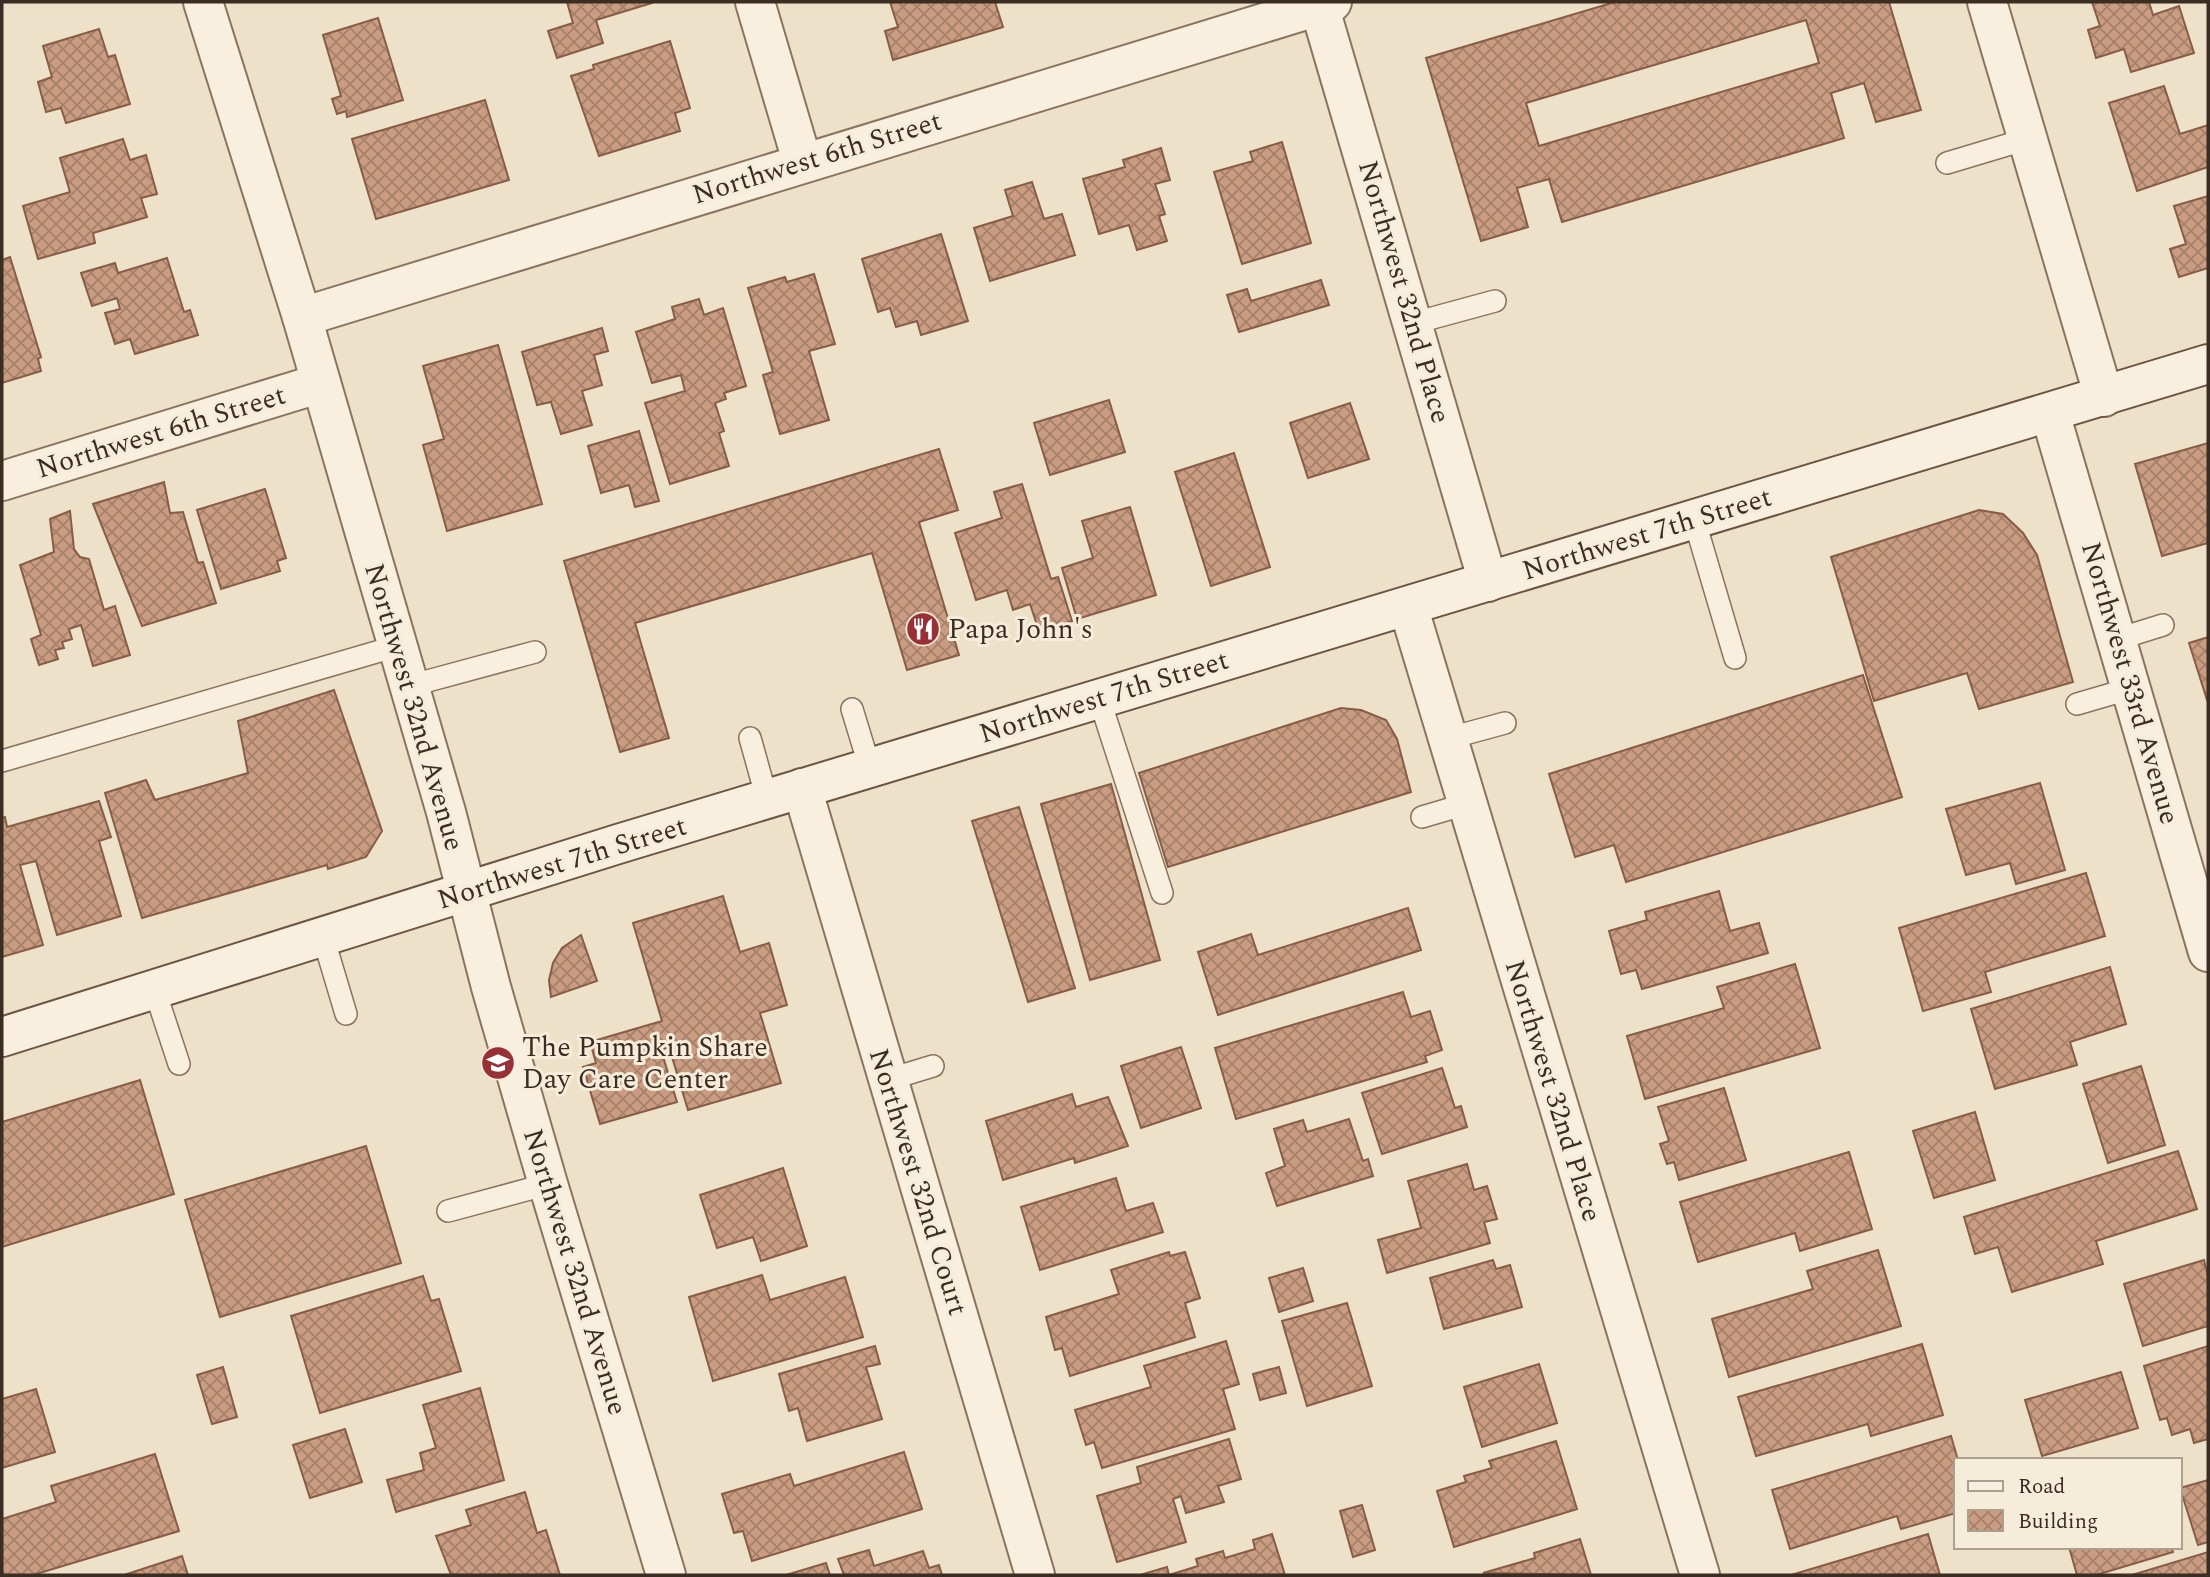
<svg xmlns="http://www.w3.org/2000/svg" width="2210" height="1577" font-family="Spectral,serif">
	<defs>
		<pattern id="building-cross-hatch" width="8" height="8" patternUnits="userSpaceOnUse" patternTransform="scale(1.75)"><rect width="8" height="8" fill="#ca9c82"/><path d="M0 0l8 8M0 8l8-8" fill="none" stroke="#a5806a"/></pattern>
	</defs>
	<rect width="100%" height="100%" fill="#ede1ca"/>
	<g fill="url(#building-cross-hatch)" stroke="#885d46" stroke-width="2" fill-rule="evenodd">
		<path d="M 567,2 L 652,2 L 652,3 L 596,20 L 603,43 L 557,58 L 548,31 L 573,23 Z"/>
		<path d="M 890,2 L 995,2 L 1003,27 L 893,60 L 885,31 L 898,27 Z"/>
		<path d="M 1615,2 L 1889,2 L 1921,110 L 1876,122 L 1864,83 L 1831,93 L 1844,138 L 1562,222 L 1549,179 L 1517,188 L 1528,227 L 1481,241 L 1426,58 ZM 1806,20 L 1819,63 L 1539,146 L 1526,103 Z"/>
		<path d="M 2092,2 L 2149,2 L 2153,15 L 2179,6 L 2194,53 L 2131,72 L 2124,49 L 2096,58 L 2088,30 L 2100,26 Z"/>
		<path d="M 378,18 L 403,100 L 347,117 L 346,111 L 337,114 L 332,99 L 341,96 L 323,35 Z"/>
		<path d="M 99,29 L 108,57 L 115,55 L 130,104 L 66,123 L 61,108 L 46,112 L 38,82 L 52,77 L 43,46 Z"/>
		<path d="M 670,41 L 690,108 L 675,113 L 680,131 L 599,156 L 571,76 L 594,69 L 593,65 Z"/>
		<path d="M 2164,86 L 2180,134 L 2208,125 L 2208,167 L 2137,191 L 2109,103 Z"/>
		<path d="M 485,100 L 509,180 L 376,219 L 352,139 Z"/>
		<path d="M 123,139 L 130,160 L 146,155 L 157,194 L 141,198 L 147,217 L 93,233 L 95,243 L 38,259 L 23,206 L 70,192 L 60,158 Z"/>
		<path d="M 1282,142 L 1311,243 L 1242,264 L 1214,172 L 1253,161 L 1250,152 Z"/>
		<path d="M 1161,148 L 1170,180 L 1155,184 L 1165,214 L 1159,216 L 1167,241 L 1137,250 L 1129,225 L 1099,234 L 1083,179 L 1125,167 L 1123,160 Z"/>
		<path d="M 1032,182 L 1044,219 L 1062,214 L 1075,255 L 990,281 L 974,228 L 1013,216 L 1005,190 Z"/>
		<path d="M 2208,196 L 2208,268 L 2179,277 L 2170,249 L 2186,244 L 2174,206 Z"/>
		<path d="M 941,234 L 968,321 L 921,335 L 917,321 L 896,327 L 890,308 L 878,312 L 862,259 Z"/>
		<path d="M 10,257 L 41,357 L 38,359 L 41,371 L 2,383 L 2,260 Z"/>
		<path d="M 167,258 L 184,312 L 190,310 L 198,335 L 135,354 L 130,339 L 115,344 L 105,313 L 120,309 L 117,298 L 92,306 L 81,273 L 115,263 L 118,273 Z"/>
		<path d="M 814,274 L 835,344 L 809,351 L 829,420 L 780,434 L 763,375 L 773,372 L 748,288 L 785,277 L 787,282 Z"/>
		<path d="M 1321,280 L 1329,305 L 1239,332 L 1227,295 L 1247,289 L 1251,301 Z"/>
		<path d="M 699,299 L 704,315 L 723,308 L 746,386 L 724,393 L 726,399 L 715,403 L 724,431 L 719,433 L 729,466 L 670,484 L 645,403 L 685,391 L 681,375 L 652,383 L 636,332 L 675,319 L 672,307 Z"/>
		<path d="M 602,328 L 608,351 L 594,355 L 602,385 L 582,391 L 592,425 L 561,434 L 551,402 L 537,405 L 522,352 Z"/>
		<path d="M 498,345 L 542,504 L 447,531 L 423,445 L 444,439 L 423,366 Z"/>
		<path d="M 1109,400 L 1125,452 L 1050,475 L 1034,423 Z"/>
		<path d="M 1350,403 L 1369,459 L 1308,478 L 1290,423 Z"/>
		<path d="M 639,431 L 659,501 L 635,507 L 629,485 L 601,493 L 588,446 Z"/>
		<path d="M 2208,443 L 2208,543 L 2162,556 L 2135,464 Z"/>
		<path d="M 939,449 L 958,510 L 919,522 L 959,655 L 907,670 L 872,553 L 635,623 L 669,738 L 620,752 L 564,561 Z"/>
		<path d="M 1234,453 L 1270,567 L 1211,586 L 1175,472 Z"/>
		<path d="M 164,482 L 170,513 L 183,512 L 198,563 L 203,562 L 216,603 L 142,626 L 93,504 Z"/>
		<path d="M 1022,484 L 1051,579 L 1058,577 L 1072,621 L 1039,631 L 1030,604 L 1013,610 L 1007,590 L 976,600 L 955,533 L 1002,518 L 994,492 Z"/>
		<path d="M 265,489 L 286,558 L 277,561 L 280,571 L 221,589 L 197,510 Z"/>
		<path d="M 1130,507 L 1156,595 L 1077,619 L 1062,568 L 1093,558 L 1082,521 Z"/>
		<path d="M 1979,510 L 2003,514 L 2023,533 L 2037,555 L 2073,682 L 1979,709 L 1967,673 L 1874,701 L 1831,557 Z"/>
		<path d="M 70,511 L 74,549 L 80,557 L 89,559 L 104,610 L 115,606 L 130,655 L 93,666 L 81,625 L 69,629 L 72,639 L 62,642 L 64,648 L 55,650 L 58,659 L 39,665 L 31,639 L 41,635 L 20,565 L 54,552 L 50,519 Z"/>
		<path d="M 2208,637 L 2208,700 L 2207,700 L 2189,643 Z"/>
		<path d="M 1863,675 L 1902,797 L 1626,882 L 1614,845 L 1575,857 L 1549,774 Z"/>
		<path d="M 334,690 L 382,831 L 366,857 L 328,869 L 327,865 L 142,918 L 105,793 L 146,780 L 155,800 L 248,773 L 238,721 Z"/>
		<path d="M 1341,708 L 1361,710 L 1386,720 L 1397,739 L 1411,792 L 1168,867 L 1139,773 Z"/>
		<path d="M 2040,783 L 2065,870 L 2016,884 L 2010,863 L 1966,875 L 1946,809 Z"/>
		<path d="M 1111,784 L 1160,960 L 1090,980 L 1041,804 Z"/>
		<path d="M 99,801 L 111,837 L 99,841 L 121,916 L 57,935 L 36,861 L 20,865 L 43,945 L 2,957 L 2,818 L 5,817 L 7,827 Z"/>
		<path d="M 1019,807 L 1075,988 L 1028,1002 L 972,821 Z"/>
		<path d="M 2086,873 L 2105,936 L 1985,972 L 1991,992 L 1923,1011 L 1899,928 Z"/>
		<path d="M 1719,891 L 1730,931 L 1759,923 L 1768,953 L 1642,989 L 1636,970 L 1621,974 L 1609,931 L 1647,920 L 1645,912 Z"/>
		<path d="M 723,896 L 740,952 L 769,943 L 787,1005 L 760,1013 L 781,1083 L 688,1110 L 669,1047 L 661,1050 L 677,1102 L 600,1124 L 583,1067 L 596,1063 L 590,1042 L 662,1021 L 633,923 Z"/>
		<path d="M 1408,908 L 1421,950 L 1218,1015 L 1198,952 L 1251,934 L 1258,955 Z"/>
		<path d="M 581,935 L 597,981 L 551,997 L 549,980 L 553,963 L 562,948 Z"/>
		<path d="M 1795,964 L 1820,1048 L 1645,1099 L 1627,1036 L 1724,1008 L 1717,987 Z"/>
		<path d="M 2110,967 L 2126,1024 L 2070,1042 L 2077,1065 L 1995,1089 L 1971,1009 Z"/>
		<path d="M 1403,992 L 1411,1017 L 1430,1011 L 1442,1050 L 1425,1056 L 1427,1062 L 1236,1119 L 1215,1048 Z"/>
		<path d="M 1181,1047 L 1201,1108 L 1141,1128 L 1121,1066 Z"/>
		<path d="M 2141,1066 L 2165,1145 L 2108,1163 L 2083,1084 Z"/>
		<path d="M 1442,1068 L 1455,1108 L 1461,1106 L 1467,1127 L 1382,1154 L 1362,1093 Z"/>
		<path d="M 140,1080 L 174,1194 L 2,1247 L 2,1122 Z"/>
		<path d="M 1724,1088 L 1746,1160 L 1679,1180 L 1674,1162 L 1667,1164 L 1660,1144 L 1669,1141 L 1658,1107 Z"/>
		<path d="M 1072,1094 L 1076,1107 L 1108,1097 L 1128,1146 L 1075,1163 L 1074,1158 L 1003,1180 L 986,1121 Z"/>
		<path d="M 1975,1112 L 1995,1180 L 1934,1198 L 1913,1131 Z"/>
		<path d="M 1349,1119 L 1363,1161 L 1368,1159 L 1373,1176 L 1277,1206 L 1266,1173 L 1285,1166 L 1274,1129 L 1303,1120 L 1307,1132 Z"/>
		<path d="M 366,1146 L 401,1263 L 220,1317 L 185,1200 Z"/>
		<path d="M 2178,1151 L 2197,1209 L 2096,1241 L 2103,1264 L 2012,1292 L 1998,1247 L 1975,1254 L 1964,1217 Z"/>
		<path d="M 1849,1152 L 1872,1229 L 1800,1251 L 1795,1233 L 1698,1262 L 1680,1202 Z"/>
		<path d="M 1467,1164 L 1474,1190 L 1487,1186 L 1497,1219 L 1484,1222 L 1490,1243 L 1387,1273 L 1378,1240 L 1421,1228 L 1408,1181 Z"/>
		<path d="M 783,1168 L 807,1246 L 761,1261 L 753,1237 L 717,1248 L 700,1195 Z"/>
		<path d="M 1116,1178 L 1126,1211 L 1153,1203 L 1163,1232 L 1040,1270 L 1021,1207 Z"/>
		<path d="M 1878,1250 L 1901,1326 L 1729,1377 L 1712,1319 L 1813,1289 L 1807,1271 Z"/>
		<path d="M 1169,1252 L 1170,1256 L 1185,1252 L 1200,1298 L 1185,1303 L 1195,1337 L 1070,1376 L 1062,1348 L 1055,1350 L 1046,1317 L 1119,1294 L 1111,1270 Z"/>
		<path d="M 1493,1260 L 1496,1269 L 1510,1265 L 1522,1307 L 1444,1329 L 1430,1278 Z"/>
		<path d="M 2204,1260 L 2208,1276 L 2208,1326 L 2143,1346 L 2124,1284 Z"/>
		<path d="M 1303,1268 L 1313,1301 L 1279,1312 L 1269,1278 Z"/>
		<path d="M 762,1275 L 770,1300 L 845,1277 L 863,1337 L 713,1381 L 689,1297 Z"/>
		<path d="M 423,1276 L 431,1301 L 439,1299 L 461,1371 L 320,1413 L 291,1316 Z"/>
		<path d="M 1347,1303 L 1372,1386 L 1307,1406 L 1282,1321 Z"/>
		<path d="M 1226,1341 L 1239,1384 L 1223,1389 L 1235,1429 L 1102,1468 L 1094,1442 L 1086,1445 L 1075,1410 L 1151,1387 L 1144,1366 Z"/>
		<path d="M 1922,1344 L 1943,1415 L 1871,1436 L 1868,1424 L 1756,1456 L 1738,1397 Z"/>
		<path d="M 875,1346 L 880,1364 L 866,1367 L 882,1419 L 807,1441 L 798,1408 L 789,1411 L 779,1374 Z"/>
		<path d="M 2208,1346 L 2208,1439 L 2194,1443 L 2190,1429 L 2172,1435 L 2167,1418 L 2160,1420 L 2144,1366 Z"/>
		<path d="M 1539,1364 L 1557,1423 L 1482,1447 L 1464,1387 Z"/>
		<path d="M 223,1367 L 237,1417 L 212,1424 L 197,1375 Z"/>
		<path d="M 1279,1367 L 1286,1393 L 1260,1400 L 1253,1374 Z"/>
		<path d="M 2121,1372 L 2138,1428 L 2042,1456 L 2025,1400 Z"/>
		<path d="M 480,1388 L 504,1480 L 396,1512 L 387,1480 L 424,1470 L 420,1453 L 436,1448 L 423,1405 Z"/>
		<path d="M 36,1389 L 55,1452 L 2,1468 L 2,1399 Z"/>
		<path d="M 345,1429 L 362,1482 L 310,1498 L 293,1445 Z"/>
		<path d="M 1951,1436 L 1958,1460 L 1956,1513 L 1901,1529 L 1897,1516 L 1790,1549 L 1772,1490 Z"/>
		<path d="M 1229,1439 L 1241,1479 L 1218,1486 L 1224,1502 L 1186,1513 L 1181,1496 L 1173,1499 L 1186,1542 L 1117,1562 L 1097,1496 L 1141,1483 L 1137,1467 Z"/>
		<path d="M 1556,1441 L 1577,1509 L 1454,1547 L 1437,1491 L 1466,1482 L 1464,1476 L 1492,1468 L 1489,1461 Z"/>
		<path d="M 904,1452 L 922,1509 L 752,1561 L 743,1531 L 734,1533 L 722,1494 L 790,1474 L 794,1486 Z"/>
		<path d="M 155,1454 L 179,1531 L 33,1575 L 2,1575 L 2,1519 L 56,1502 L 51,1486 Z"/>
		<path d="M 2208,1480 L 2208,1542 L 2198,1545 L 2180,1488 Z"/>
		<path d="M 525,1492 L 537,1533 L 546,1530 L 560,1575 L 451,1575 L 436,1536 L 471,1525 L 466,1510 Z"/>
		<path d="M 1362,1505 L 1375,1550 L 1353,1557 L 1340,1511 Z"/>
		<path d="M 1272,1534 L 1285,1575 L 1140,1575 L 1167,1567 L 1169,1575 L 1198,1566 L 1196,1559 L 1223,1551 L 1225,1558 L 1255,1549 L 1253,1540 Z"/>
		<path d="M 1928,1534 L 1940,1575 L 1791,1575 Z"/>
		<path d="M 1580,1539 L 1591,1575 L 1483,1573 L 1535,1558 L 1534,1553 Z"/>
		<path d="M 2069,1547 L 2172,1547 L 2173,1552 L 2096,1575 L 2077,1575 Z"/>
		<path d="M 869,1550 L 874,1566 L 923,1551 L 929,1568 L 939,1565 L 942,1575 L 844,1575 L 838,1559 Z"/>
		<path d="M 2208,1552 L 2208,1575 L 2132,1575 Z"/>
		<path d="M 182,1556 L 188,1575 L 124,1575 Z"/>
		<path d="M 826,1563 L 830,1575 L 786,1575 Z"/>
	</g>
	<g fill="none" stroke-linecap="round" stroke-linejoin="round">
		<g stroke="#8a745f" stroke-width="24">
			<g id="lane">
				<path d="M 1947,163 L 2027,139"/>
				<path d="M 1414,323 L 1495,301"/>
				<path d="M 1694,519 L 1735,658"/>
				<path d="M 2118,639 L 2163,625"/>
				<path d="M 409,686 L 535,652"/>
				<path d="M 1099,698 L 1162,893"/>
				<path d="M 2077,704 L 2132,688"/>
				<path d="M 852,709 L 870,768"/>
				<path d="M 750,738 L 767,799"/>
				<path d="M 1446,739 L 1505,723"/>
				<path d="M 2,761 L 397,646"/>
				<path d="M 1422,817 L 1466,804"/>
				<path d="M 323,937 L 346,1014"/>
				<path d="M 154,988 L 179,1064"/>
				<path d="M 887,1080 L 933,1066"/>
				<path d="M 448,1211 L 548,1184"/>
			</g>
		</g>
		<g stroke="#8a745f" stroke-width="42">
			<g id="street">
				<path d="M 203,2 L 302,317 L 446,812 L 491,987 L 548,1184 L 666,1575"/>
				<path d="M 755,2 L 802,161"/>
				<path d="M 1318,2 L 1488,582"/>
				<path d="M 1987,2 L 2104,397"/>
				<path d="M 302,317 L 1332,2"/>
				<path d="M 2050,413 L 2208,952"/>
				<path d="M 2,481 L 321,383"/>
				<path d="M 1408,606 L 1700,1575"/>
				<path d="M 802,788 L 1035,1575"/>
			</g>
		</g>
		<g stroke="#6c5542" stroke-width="42">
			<path id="secondary" d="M 2,1037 L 618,844 L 2208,364"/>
		</g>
		<use href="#lane" stroke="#f8efde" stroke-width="21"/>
		<use href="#street" stroke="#f8efde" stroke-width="38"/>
		<use href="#secondary" stroke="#f8efde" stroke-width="38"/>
	</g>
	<defs>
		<g id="restaurant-disc" transform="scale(1.75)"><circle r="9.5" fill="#973137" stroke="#f5ecda"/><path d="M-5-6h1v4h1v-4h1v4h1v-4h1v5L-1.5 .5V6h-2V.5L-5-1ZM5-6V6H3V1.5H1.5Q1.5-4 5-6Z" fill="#fff"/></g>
		<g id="school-disc" transform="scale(1.75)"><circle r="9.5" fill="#973137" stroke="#f5ecda"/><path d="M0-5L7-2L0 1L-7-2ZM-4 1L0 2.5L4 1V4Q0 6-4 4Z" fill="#fff"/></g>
	</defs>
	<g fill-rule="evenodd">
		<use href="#restaurant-disc" x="923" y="629"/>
		<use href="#school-disc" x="498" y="1063"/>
	</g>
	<g text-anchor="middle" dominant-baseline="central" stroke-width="6" stroke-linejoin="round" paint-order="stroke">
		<g font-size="28" fill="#3b2d22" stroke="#f5ecda">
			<text transform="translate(817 158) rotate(-17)">Northwest 6th Street</text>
			<text transform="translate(1404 292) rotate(74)">Northwest 32nd Place</text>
			<text transform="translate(161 432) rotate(-17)">Northwest 6th Street</text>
			<text transform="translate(1647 534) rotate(-17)">Northwest 7th Street</text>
			<text transform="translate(2130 683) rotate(74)">Northwest 33rd Avenue</text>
			<text transform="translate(1104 697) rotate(-17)">Northwest 7th Street</text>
			<text transform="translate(414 707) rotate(74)">Northwest 32nd Avenue</text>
			<text transform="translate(562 863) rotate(-17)">Northwest 7th Street</text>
			<text transform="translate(1553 1091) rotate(73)">Northwest 32nd Place</text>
			<text transform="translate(918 1182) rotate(73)">Northwest 32nd Court</text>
			<text transform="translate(575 1272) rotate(73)">Northwest 32nd Avenue</text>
		</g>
		<g font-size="28" fill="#3b2d22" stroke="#f5ecda" text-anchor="start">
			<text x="948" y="629">Papa John's</text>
			<text x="522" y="1047">The Pumpkin Share<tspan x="522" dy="32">Day Care Center</tspan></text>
		</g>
	</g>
	<rect width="2210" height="1577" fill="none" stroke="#3b2d22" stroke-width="7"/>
	<rect x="1954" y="1458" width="228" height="91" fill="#f5ecda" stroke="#aba090" stroke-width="2"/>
	<rect x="1968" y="1481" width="35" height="10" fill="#f8efde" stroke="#aba090" stroke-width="2"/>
	<text x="2018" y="1493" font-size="21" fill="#3b2d22">Road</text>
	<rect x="1968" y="1510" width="35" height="21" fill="url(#building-cross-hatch)" stroke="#aba090" stroke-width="2"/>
	<text x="2018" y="1528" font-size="21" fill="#3b2d22">Building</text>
</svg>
